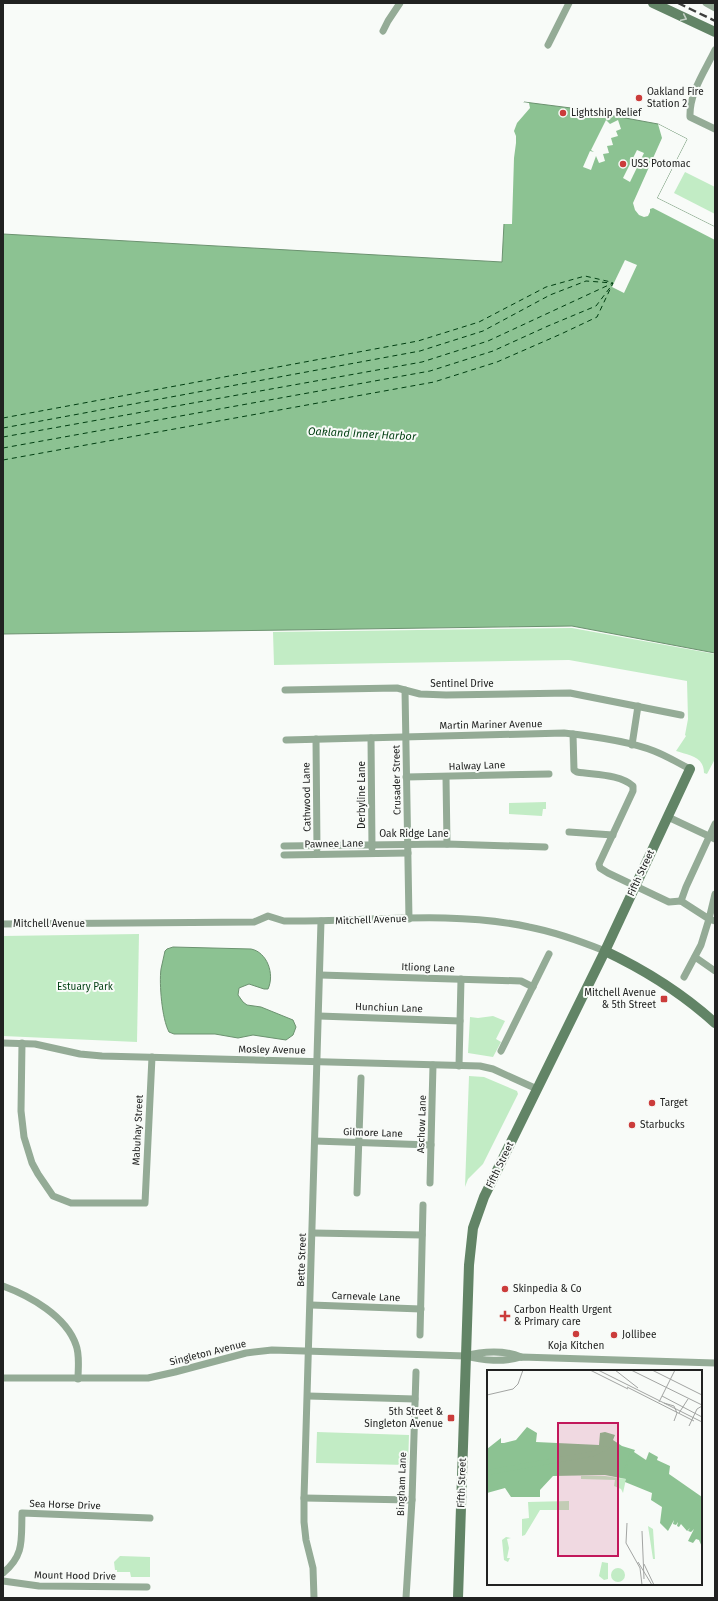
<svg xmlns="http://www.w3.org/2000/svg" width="718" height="1601" font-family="'Fira Sans',sans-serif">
	<rect width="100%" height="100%" fill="#f8fbf8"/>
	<g fill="#c2ecc5">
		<path d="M 685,172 L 715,187 L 715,214 L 674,193 Z"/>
		<path d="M 572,628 L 715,654 L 715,759 L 707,774 L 704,773 C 704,756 688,755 676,751 L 686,736 L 685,735 L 688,719 L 687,681 L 569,660 L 274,665 L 273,632 Z"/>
		<path d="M 546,802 L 546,809 L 543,809 L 542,816 L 509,814 L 509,803 Z"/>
		<path d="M 139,934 L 137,1042 L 3,1036 L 3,936 Z"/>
		<path d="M 493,1016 L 505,1021 L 496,1039 L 501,1042 L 493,1057 L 468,1053 L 470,1017 L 478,1018 Z"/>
		<path d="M 469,1076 L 484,1077 L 517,1091 L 518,1094 L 483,1164 L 468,1179 L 465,1187 Z"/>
		<path d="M 317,1432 L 409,1435 L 408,1465 L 316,1463 Z"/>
		<path d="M 120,1556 L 150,1557 L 150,1577 L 131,1577 L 130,1572 L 117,1572 L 117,1570 L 115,1570 L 114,1562 Z"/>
	</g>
	<g fill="#8cc292" stroke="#6c9270">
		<path d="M 524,102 L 571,108 L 658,124 L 687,139 L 657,198 L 715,227 L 715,653 L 572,626 L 3,634 L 3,234 L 502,262 L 509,128 Z"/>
		<path d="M 173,947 L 251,949 C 267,952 275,974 268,989 L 264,989 L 249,984 L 239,988 L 238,995 L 243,1002 L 247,1005 L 261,1007 L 293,1020 L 296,1027 L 293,1035 L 286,1040 L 253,1035 L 238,1038 L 215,1034 L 174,1034 L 169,1032 C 162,1019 159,984 161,969 C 162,963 164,957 165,951 L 167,949 Z"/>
	</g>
	<g fill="#f8fbf8">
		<path d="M 522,102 L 529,103 L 530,108 L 517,123 L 514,131 L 516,136 L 516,143 L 514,158 L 512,224 L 502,224 L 507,128 L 510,118 Z"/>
		<path d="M 606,120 L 610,124 L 618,120 L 621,129 L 616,131 L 618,136 L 611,138 L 613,145 L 607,146 L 609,153 L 603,154 L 605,161 L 599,163 L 596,156 L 591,170 L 583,167 L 590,151 L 594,152 L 591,150 Z"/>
		<path d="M 658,124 L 687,139 L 657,198 L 715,227 L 715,240 L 653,208 L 650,209 L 650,212 L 648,216 L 644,217 L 639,215 L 635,210 L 633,203 L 662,138 Z"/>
		<path d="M 637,150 L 644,153 L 630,182 L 623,178 Z"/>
		<path d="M 625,260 L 637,265 L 624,293 L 612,287 Z"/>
	</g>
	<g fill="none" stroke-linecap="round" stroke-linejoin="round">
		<g stroke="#003e11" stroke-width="1" stroke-dasharray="5 4" stroke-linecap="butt">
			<path d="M 3,418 L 418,341 L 479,322 L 546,287 L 585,276 L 611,282"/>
			<path d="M 3,428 L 420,351 L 483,331 L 550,295 L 586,281 L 613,283"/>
			<path d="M 3,437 L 422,362 L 488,341 L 613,283"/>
			<path d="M 3,448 L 430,371 L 493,351 L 548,326 L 596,306 L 612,285"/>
			<path d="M 3,460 L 434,382 L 497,362 L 561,334 L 597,317 L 613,283"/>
		</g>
		<g stroke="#94ab96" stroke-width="7">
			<path d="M 706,3 L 715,8"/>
			<path d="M 383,31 L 388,21 L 400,3"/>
			<path d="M 548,45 L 569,3"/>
			<path d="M 715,50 C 705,71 689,93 690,117 L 715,129"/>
			<path d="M 285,690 L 397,688 L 420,694 L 446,695 L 570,693 L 681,715"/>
			<path d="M 405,690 L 409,919"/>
			<path d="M 573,734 L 574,770 L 577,772 C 595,775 620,774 633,786 L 633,791 L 599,864 L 600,868 L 608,873 L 669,902 L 681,901 L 709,919 L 715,894"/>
			<path d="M 371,738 L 372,848"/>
			<path d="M 316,739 L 317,849"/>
			<path d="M 286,740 L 564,733 C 591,736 629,741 654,751 C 667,756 678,763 690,769"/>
			<path d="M 632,745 L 638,706"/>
			<path d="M 406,777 L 549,774"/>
			<path d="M 446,777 L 447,844"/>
			<path d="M 668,817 L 715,839"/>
			<path d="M 569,832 L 613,835"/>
			<path d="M 284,846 L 447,844 L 545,847"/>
			<path d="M 284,855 L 408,853"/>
			<path d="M 681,901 L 686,887 L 715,824"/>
			<path d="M 3,924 L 254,922 L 268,916 L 284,921 C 363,922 451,910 529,927 C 555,932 580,941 605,951"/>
			<path d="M 695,957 L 715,971"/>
			<path d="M 320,975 L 521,981 L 533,987"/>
			<path d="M 684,977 L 701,945 L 709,919 L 715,921"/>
			<path d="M 319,1016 L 460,1021"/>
			<path d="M 3,1043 L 35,1044 L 80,1054 L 102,1056 L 480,1066 L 493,1069 L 537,1089"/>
			<path d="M 22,1043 L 21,1111 L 24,1137 L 32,1163 L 38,1174 L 53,1196 L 71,1203 L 145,1203 L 152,1057"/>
			<path d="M 501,1051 L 549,954"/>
			<path d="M 459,1066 L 461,979"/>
			<path d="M 315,1141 L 431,1145"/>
			<path d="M 430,1183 L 433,1065"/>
			<path d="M 357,1193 L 361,1078"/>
			<path d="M 313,1233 L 422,1235"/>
			<path d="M 3,1286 C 30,1296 66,1316 76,1345 C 80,1355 78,1368 78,1379"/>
			<path d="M 311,1305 L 421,1309"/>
			<path d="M 420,1335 L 423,1205"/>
			<path d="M 466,1356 C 483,1361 504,1362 521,1357 L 715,1363"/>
			<path d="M 3,1378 L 148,1378 L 175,1372 L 246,1353 L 272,1350 L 466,1356 C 482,1351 506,1350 521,1357"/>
			<path d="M 308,1396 L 415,1399"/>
			<path d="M 304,1498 L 412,1500"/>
			<path d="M 3,1573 C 25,1555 21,1539 22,1513 L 150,1518"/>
			<path d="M 3,1581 L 39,1586 L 147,1587"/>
			<path d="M 314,1598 L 313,1568 L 306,1540 L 304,1522 L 304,1498 L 321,921"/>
			<path d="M 406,1598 L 412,1500 L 416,1372"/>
		</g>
		<g stroke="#628466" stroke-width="10">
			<path d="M 653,3 L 715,32"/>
			<path d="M 605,951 C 645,970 682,993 715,1023"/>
			<path d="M 458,1598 L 469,1265 L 473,1228 L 484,1197 L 605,951 L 690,769"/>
		</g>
		<path stroke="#3c3e3c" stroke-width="2.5" stroke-dasharray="8 4" stroke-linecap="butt" d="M 678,3 L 715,21"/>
	</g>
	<defs><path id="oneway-chevron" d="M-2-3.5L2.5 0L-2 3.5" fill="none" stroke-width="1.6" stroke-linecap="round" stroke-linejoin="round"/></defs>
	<use stroke="#c4d1c5" href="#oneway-chevron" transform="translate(684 18) rotate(25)"/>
	<g fill="#cb3c3b" stroke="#f8fbf8" stroke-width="1.5">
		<circle cx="639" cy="98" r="4"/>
		<circle cx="563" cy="113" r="4"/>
		<circle cx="623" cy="164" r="4"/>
		<rect x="660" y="995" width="8" height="8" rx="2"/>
		<circle cx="652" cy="1103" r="4"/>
		<circle cx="632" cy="1125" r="4"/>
		<circle cx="505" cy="1289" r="4"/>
		<path d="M503 1310h4v4h4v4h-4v4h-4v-4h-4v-4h4z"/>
		<circle cx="576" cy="1334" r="4"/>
		<circle cx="614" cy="1335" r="4"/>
		<rect x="447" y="1414" width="8" height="8" rx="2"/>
	</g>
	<g text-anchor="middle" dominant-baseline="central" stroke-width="4" stroke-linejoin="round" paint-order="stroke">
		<g font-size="10" fill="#212221" stroke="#f8fbf8" text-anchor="start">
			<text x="647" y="92">Oakland Fire<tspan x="647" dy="12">Station 2</tspan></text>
			<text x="571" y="113">Lightship Relief</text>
			<text x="631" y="164">USS Potomac</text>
			<text x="656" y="993" text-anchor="end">Mitchell Avenue<tspan x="656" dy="12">&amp; 5th Street</tspan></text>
			<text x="660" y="1103">Target</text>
			<text x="640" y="1125">Starbucks</text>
			<text x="513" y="1289">Skinpedia &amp; Co</text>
			<text x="514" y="1310">Carbon Health Urgent<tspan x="514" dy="12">&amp; Primary care</tspan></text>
			<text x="622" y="1335">Jollibee</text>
			<text x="576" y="1346" text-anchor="middle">Koja Kitchen</text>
			<text x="443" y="1412" text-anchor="end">5th Street &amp;<tspan x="443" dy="12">Singleton Avenue</tspan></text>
		</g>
		<g font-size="10" fill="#212221" stroke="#f8fbf8">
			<text x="462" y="684">Sentinel Drive</text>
			<text transform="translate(491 725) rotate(-1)">Martin Mariner Avenue</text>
			<text transform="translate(477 766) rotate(-2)">Halway Lane</text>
			<text transform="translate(397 780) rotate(-91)">Crusader Street</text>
			<text transform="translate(362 795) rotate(-90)">Derbyline Lane</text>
			<text transform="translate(307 797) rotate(-91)">Cathwood Lane</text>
			<text x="414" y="834">Oak Ridge Lane</text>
			<text transform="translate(334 844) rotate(-1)">Pawnee Lane</text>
			<text transform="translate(641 873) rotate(-65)">Fifth Street</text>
			<text transform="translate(371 920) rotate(-2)">Mitchell Avenue</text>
			<text x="49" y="924">Mitchell Avenue</text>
			<text transform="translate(428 968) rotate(2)">Itliong Lane</text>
			<text transform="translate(389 1008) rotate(2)">Hunchiun Lane</text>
			<text transform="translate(272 1050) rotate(1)">Mosley Avenue</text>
			<text transform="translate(422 1124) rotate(-88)">Aschow Lane</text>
			<text transform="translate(138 1130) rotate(-87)">Mabuhay Street</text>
			<text transform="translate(373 1133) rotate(2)">Gilmore Lane</text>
			<text transform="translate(500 1165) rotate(-64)">Fifth Street</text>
			<text transform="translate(302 1260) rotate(-88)">Bette Street</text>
			<text transform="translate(366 1297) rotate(2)">Carnevale Lane</text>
			<text transform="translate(208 1353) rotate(-14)">Singleton Avenue</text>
			<text transform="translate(462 1483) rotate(-88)">Fifth Street</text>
			<text transform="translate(402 1484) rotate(-88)">Bingham Lane</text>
			<text transform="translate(65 1505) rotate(2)">Sea Horse Drive</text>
			<text transform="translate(75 1576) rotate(1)">Mount Hood Drive</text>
		</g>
		<g font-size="10" fill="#003e11" stroke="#f8fbf8">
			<text x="85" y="987">Estuary Park</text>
		</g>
		<g font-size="11" font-style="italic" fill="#003e11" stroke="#f8fbf8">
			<text transform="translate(362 434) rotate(3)">Oakland Inner Harbor</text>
		</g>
	</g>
	<g transform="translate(487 1370)">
		<rect width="215" height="215" fill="#f8fbf8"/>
		<path d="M 94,106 L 118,106 L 139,109 L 136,123 L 134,119 L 127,116 L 128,110 L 94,109 ZM 82,131 L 82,140 L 53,140 L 38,165 L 35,166 L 35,149 L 42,148 L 41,132 ZM 161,156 L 166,159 L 168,189 L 166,189 ZM 19,167 L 24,168 L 20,169 L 22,178 L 20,188 L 23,188 L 21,192 L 17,190 L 15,170 ZM 115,192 L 121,193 L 121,209 L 117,210 L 112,206 ZM124 205a7 7 0 1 1 14 0a7 7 0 1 1-14 0Z" fill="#c2ecc5"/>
		<path d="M 40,57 L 50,63 L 49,72 L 112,75 L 113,63 L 118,62 L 128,65 L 126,70 L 135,76 L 148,80 L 147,82 L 159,90 L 162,82 L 171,87 L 170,90 L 183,96 L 182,104 L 215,127 L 215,177 L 212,170 L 209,169 L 206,173 L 201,171 L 207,159 L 204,162 L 201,161 L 203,158 L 200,161 L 194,154 L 192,157 L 190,156 L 191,152 L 189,155 L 186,154 L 187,150 L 181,161 L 173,153 L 175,137 L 164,130 L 165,123 L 138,112 L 139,109 L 118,105 L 66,106 L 53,120 L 53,127 L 24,127 L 18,118 L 0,123 L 0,79 L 14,68 L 14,73 L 17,73 L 29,70 Z" fill="#8cc292"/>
		<path fill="none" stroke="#8cc292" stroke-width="2" d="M 58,91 L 106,83 L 121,77M 0,101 L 106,82 L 117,77M 0,102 L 106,83 L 121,77M 0,103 L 107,84 L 120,79M 0,104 L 107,85 L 122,77M 136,107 L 144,82"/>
		<path fill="none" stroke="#a2a4a2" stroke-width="1" d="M 103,0 L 141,19M 111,0 L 215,52M 128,0 L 151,18M 144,0 L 215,35M 165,0 L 215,25M 140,17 L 207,51M 0,25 L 26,19 L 31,14 L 36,0M 175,26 L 215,47M 172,32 L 188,0M 177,33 L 187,36 L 190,43 L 187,51M 192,43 L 201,29M 202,56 L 210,39 L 215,36M 140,153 L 139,173 L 153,198 L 155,215M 155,161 L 157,209M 151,192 L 165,215M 157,194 L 167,215"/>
		<path fill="#c2185b" fill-opacity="0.15" stroke="#c2185b" stroke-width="2" d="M 71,53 L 131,53 L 131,186 L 71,186 Z"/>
		<rect width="215" height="215" fill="none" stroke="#212221" stroke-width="2"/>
	</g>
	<rect width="718" height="1601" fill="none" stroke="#212221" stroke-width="8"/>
</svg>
